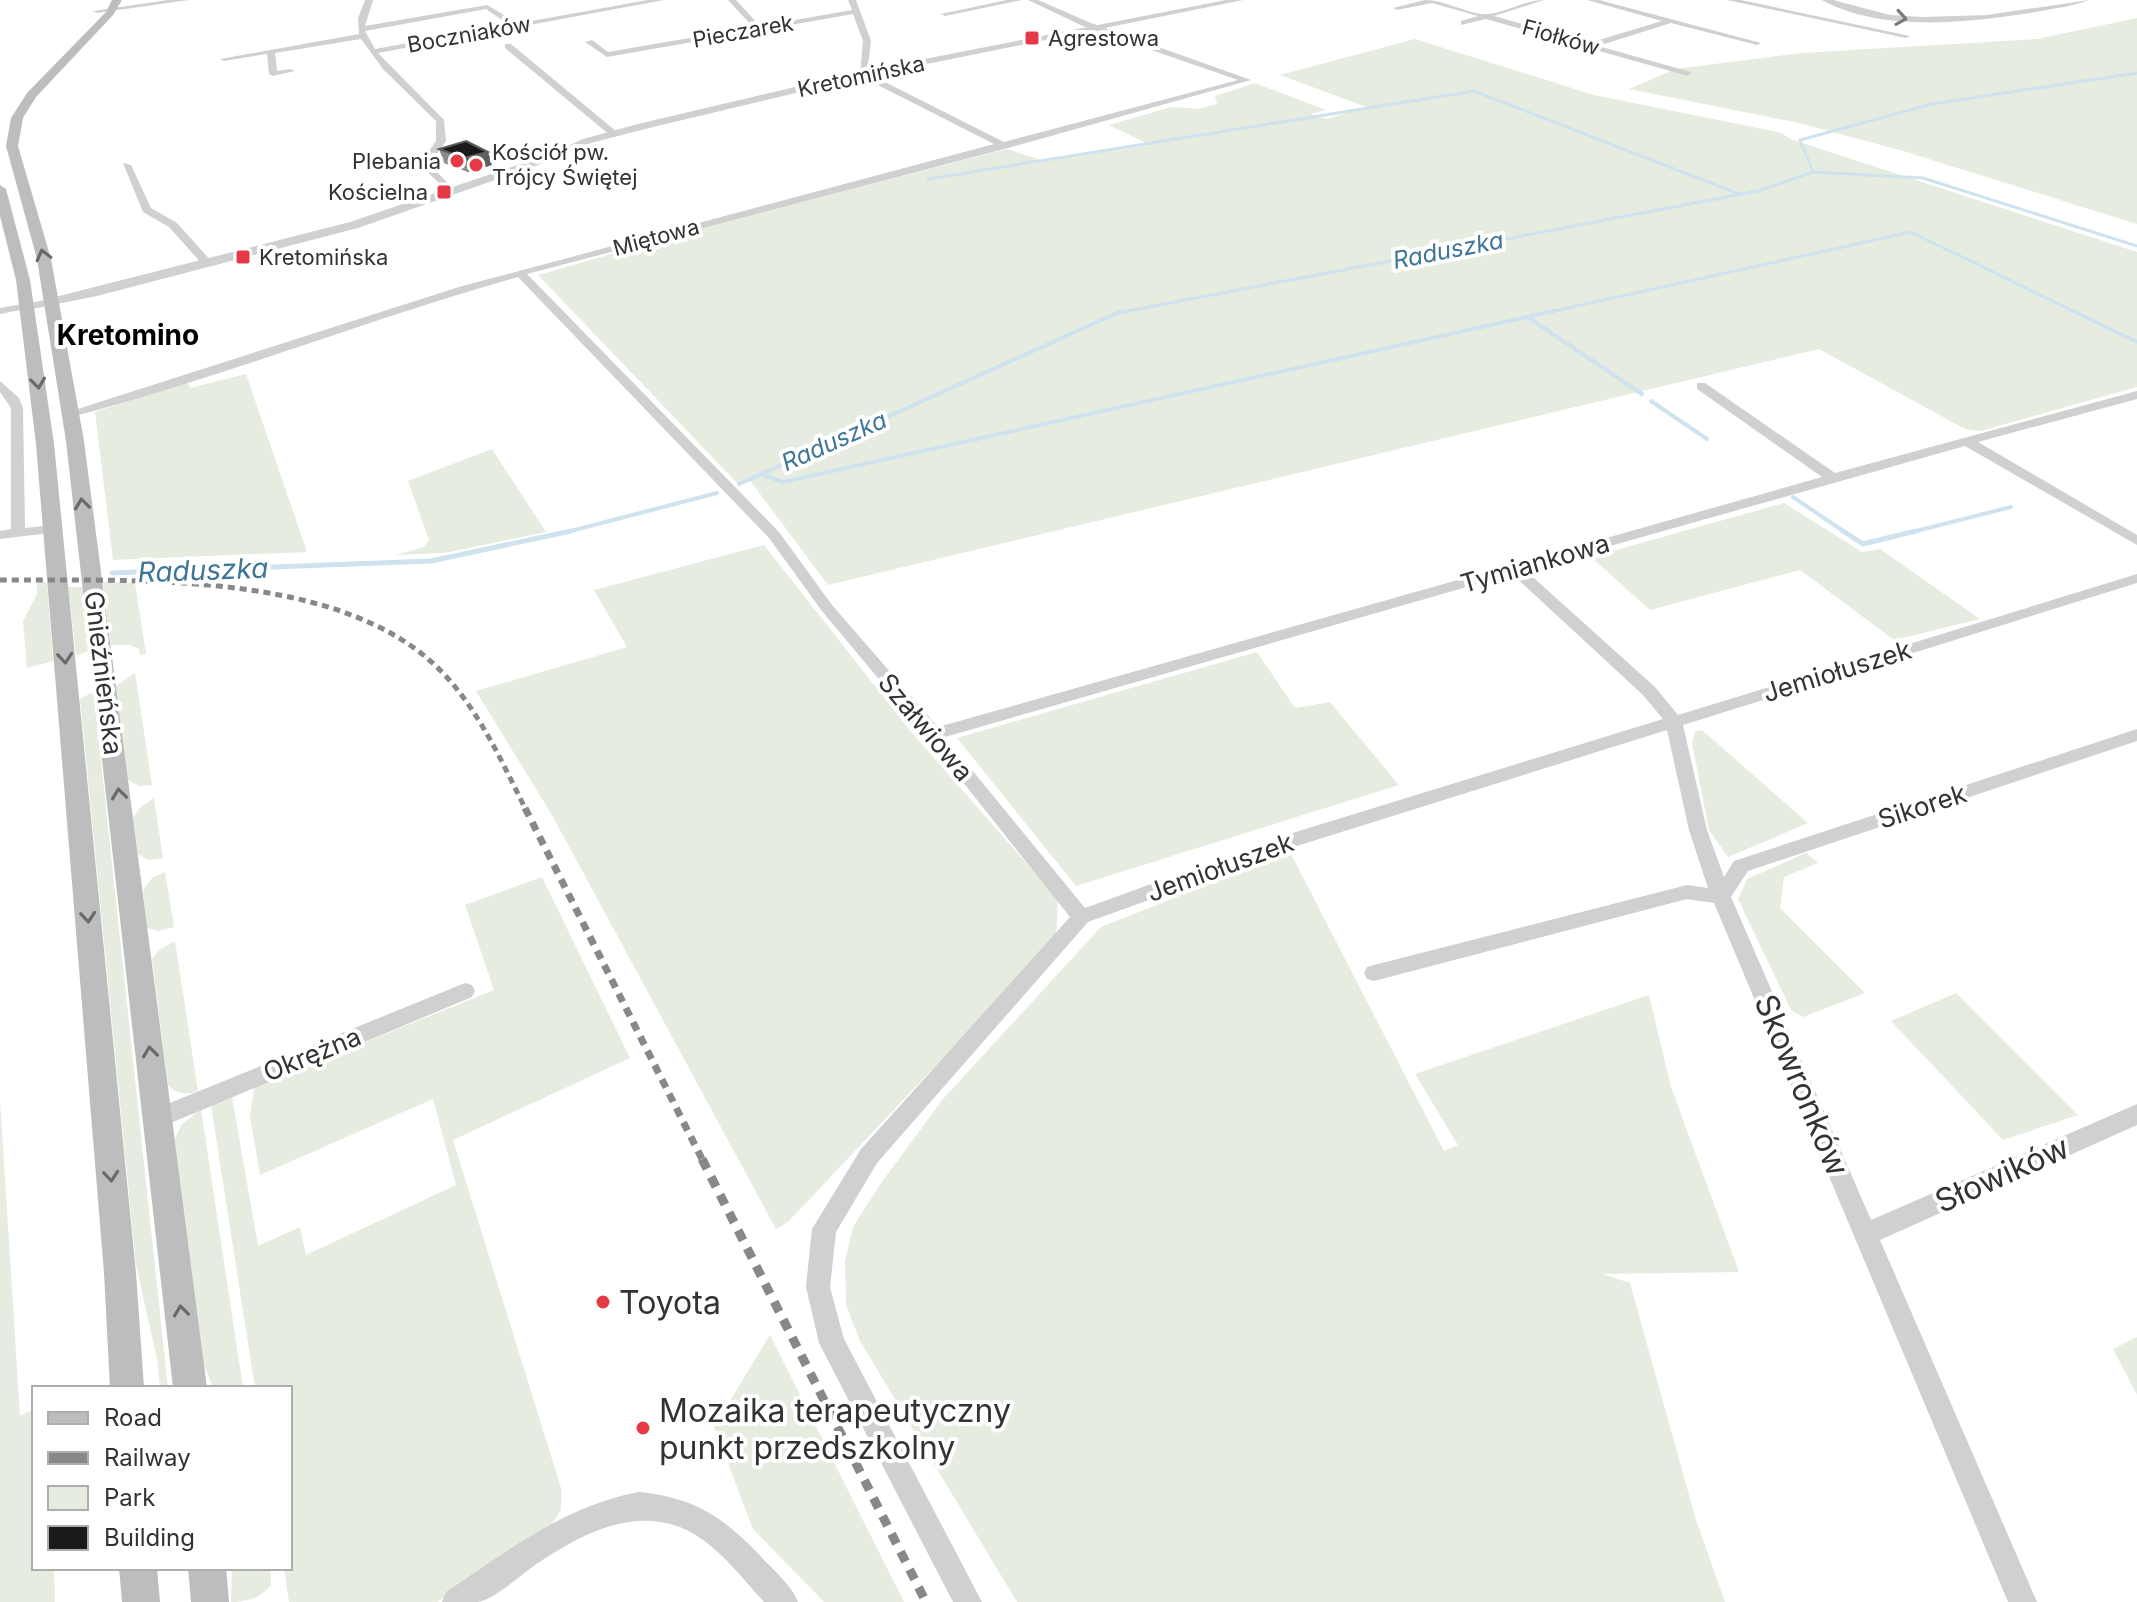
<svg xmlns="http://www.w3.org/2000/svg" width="2137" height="1602" font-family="Inter,sans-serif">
	<rect width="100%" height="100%" fill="#fff"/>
	<g fill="#e6ecdf">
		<path d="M 2137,18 L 2137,224 L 1903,151 L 1799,123 L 1629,89 L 1675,69 L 1801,53 L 2037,39 Z"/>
		<path d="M 1415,39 L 1594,95 L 1782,133 L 1790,139 L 2137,252 L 2137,387 L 1981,431 L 1965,429 L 1819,349 L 828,585 L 749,479 L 737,483 L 538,275 L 705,227 L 1007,149 L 1044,161 L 1150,145 L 1109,125 L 1171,107 L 1198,109 L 1217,104 L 1215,96 L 1255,83 L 1326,110 L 1310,114 L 1327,119 L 1366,107 L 1280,75 Z"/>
		<path d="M 246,374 L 307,552 L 113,560 L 95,412 L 187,382 L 190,388 Z"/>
		<path d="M 492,449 L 546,532 L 444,553 L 396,555 L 424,547 L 429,540 L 408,481 Z"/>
		<path d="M 1784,503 L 1862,552 L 1880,549 L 1980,619 L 1894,640 L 1800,570 L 1650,610 L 1591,557 Z"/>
		<path d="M 764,545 L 912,733 L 1058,899 L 1056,938 L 788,1222 L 776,1229 L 552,815 L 476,691 L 627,647 L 594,590 Z"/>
		<path d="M 37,582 L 47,582 L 53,661 L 27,668 L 23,621 L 37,594 Z"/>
		<path d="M 103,582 L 135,583 L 146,654 L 140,655 L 139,649 L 129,645 L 111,645 Z"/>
		<path d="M 68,587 L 83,587 L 90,651 L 76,655 Z"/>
		<path d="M 1257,652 L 1295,708 L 1330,702 L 1399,785 L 1076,886 L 957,738 Z"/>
		<path d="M 135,673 L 152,785 L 139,786 L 128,780 L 116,686 Z"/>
		<path d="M 91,693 L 94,695 L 168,1388 L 160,1388 L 157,1359 L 136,1265 L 80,699 Z"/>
		<path d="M 1702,730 L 1808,823 L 1728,857 L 1709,830 L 1692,743 L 1695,732 Z"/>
		<path d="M 154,798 L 163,858 L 148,860 L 138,854 L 133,817 L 141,807 Z"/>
		<path d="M 1290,852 L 1444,1151 L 1458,1145 L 1415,1074 L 1649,995 L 1671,1087 L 1739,1272 L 1603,1274 L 1630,1283 L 1696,1520 L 1725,1602 L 1017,1602 L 860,1341 L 846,1305 L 845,1261 L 853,1227 L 879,1186 L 943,1099 L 1101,927 Z"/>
		<path d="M 1806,853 L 1818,863 L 1784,877 L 1780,908 L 1865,993 L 1803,1017 L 1791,1010 L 1738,899 L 1747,879 Z"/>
		<path d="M 165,872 L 174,927 L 158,931 L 147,928 L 143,890 L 152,878 Z"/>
		<path d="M 542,877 L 630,1058 L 453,1140 L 561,1488 L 561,1510 L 545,1534 L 437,1602 L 289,1602 L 284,1568 L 290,1568 L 290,1388 L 255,1388 L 211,1105 L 232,1097 L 258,1246 L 300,1227 L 306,1255 L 456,1185 L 433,1099 L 260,1175 L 250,1116 L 254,1087 L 494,990 L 465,905 Z"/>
		<path d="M 175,941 L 198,1091 C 186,1095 178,1094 168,1086 L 152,959 L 159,950 Z"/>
		<path d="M 1956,993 L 2078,1115 L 2003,1140 L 1891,1021 Z"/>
		<path d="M 0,1100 L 20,1416 L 34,1409 L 34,1568 L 54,1568 L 55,1602 L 0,1602 Z"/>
		<path d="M 201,1109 L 243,1388 L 213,1388 L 204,1365 L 175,1139 L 181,1125 Z"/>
		<path d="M 770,1335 L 904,1602 L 824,1602 L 753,1529 L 714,1427 Z"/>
		<path d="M 2137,1337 L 2137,1395 L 2113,1349 Z"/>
		<path d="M 232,1568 L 270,1568 L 271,1585 C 261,1598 246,1602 231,1602 Z"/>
	</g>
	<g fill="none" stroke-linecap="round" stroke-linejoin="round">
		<g stroke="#cfe2ee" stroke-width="3">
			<path d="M 1813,172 L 1800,140 L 1932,104 L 2137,73"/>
			<path d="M 928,179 L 1474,91 L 1739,194"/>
			<path d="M 1117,313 L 1758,191 L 1813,172 L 1923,178 L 2137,246"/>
			<path d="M 1545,313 L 1911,232 L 2077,313"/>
		</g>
		<g stroke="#cfe2ee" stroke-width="4">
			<path d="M 2073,311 L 2137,342"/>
			<path d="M 1529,318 L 1642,394"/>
			<path d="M 1651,401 L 1707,439"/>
			<path d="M 763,475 L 783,482 L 1554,311"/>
			<path d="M 739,484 L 1117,313 L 1127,311"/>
			<path d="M 1793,497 L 1846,533"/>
			<path d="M 563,533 L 717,493"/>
			<path d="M 1908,533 L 2011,507"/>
		</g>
		<g stroke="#cfe2ee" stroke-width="5">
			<path d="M 1843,531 L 1863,544 L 1916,531"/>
			<path d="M 112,573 L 431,561 L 571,531"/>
		</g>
		<g fill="#d0d0d0" fill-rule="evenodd">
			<path d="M 168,0 L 189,0 L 97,13 L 93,11 Z"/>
			<path d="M 365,0 L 373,0 L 365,26 L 487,5 L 512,20 L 505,22 L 486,9 L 365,31 L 375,49 L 648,0 L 664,0 L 378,53 L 444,120 L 446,141 L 432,161 L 433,168 L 457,192 L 452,195 L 426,171 L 422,161 L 436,141 L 436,121 L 383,69 L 361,39 L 275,53 L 277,71 L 291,69 L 295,71 L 273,76 L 269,74 L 267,54 L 224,61 L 220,59 L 359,34 L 358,18 Z"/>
			<path d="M 728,0 L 736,0 L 760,26 L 852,10 L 848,0 L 856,0 L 871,41 L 867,73 L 1004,142 L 1238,80 L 1085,27 L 1028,0 L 1038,0 L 1091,23 L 1251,80 L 1008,148 L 527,274 L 779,532 L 832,605 L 938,727 L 1822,477 L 1697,389 L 1697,383 L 1705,383 L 1835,473 L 2137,391 L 2137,399 L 1978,442 L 2137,535 L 2137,545 L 1965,446 L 1525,570 L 1655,687 L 1678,715 L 2137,574 L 2137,583 L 1683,725 L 1707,830 L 1724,877 L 1734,861 L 2137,729 L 2137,741 L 1748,871 L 1731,897 L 1871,1220 L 2137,1104 L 2137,1125 L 1880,1240 L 2037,1602 L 2008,1602 L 1714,903 L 1687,899 L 1374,981 L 1367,979 L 1364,973 L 1367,967 L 1374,965 L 1687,885 L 1708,888 L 1689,830 L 1667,730 L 1300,845 L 1088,922 L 877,1163 L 836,1232 L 830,1287 L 844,1339 L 982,1602 L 953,1602 L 819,1343 L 806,1287 L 812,1229 L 861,1149 L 1070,917 L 928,738 L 822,611 L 769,538 L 518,277 C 368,319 222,378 71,417 L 65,413 L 459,287 L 994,144 L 860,76 L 863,41 L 853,14 L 607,57 L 585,42 L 592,40 L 608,52 L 753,27 ZM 1512,574 L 1643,695 L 1663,719 L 1286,835 L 1085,908 L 945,737 Z"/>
			<path d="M 1007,0 L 1022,0 L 945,16 L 941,14 Z"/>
			<path d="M 1425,0 C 1446,0 1468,15 1487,14 C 1506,13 1524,0 1544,0 L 1494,16 L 1589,43 L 1662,21 L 1587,0 L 1599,0 L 1761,43 L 1757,45 L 1671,23 L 1598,46 L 1691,72 L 1688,76 L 1486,19 L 1461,25 L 1461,21 L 1478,16 L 1432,3 L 1397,10 L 1393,8 Z"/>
			<path d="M 1727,0 L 1741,0 L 1910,36 L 1906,38 Z"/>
			<path d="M 1822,0 L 1833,0 L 1890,15 L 1923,17 L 1987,15 L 2089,0 C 2075,6 2056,8 2041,11 C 1975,22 1883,34 1822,0 Z"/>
			<path d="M 505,44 L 511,44 L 617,132 L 617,136 L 611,136 L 505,48 Z"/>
			<path d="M 123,163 L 131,165 L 151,208 L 177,223 L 212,262 L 212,266 L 204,266 L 169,227 L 143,212 Z"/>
			<path d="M 27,303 L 33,306 L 31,308 L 0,314 L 0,308 Z"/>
			<path d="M 0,381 L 19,398 L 23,408 L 25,528 L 53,525 L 60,529 L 58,532 L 0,539 L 0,531 L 11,529 L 11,408 L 0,392 Z"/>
			<path d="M 465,983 L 472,985 L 475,991 L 472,997 L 166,1125 L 158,1128 L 150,1125 L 147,1118 L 150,1111 Z"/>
			<path d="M 639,1492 C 699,1498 727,1520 767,1563 C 779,1575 792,1587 798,1602 L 764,1602 C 743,1579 721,1550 694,1534 C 639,1502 581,1534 535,1565 C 521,1575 493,1600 478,1602 C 467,1602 453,1602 442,1602 L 446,1592 C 508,1551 564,1506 639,1492 Z"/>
		</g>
		<path fill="#d0d0d0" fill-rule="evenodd" d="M 1226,0 L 1243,0 L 863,77 L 645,129 L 591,143 L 558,158 L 358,228 L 97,296 L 27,310 L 20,306 L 350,222 L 550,154 L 583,139 L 638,124 L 863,71 Z"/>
		<g fill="#bdbdbd" fill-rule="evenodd">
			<path d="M 112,0 L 122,0 L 113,15 L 36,97 L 23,118 L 18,146 L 51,259 L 84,441 L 207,1388 L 173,1388 L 66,441 L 37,259 L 6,146 L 11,118 L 27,93 L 106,12 Z"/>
			<path d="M 0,185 L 6,189 L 30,280 L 54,444 L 136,1273 L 144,1388 L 110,1388 L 104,1273 L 36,444 L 16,280 L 0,216 Z"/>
			<path d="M 119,1568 L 157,1568 L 160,1602 L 122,1602 Z"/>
			<path d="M 188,1568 L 226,1568 L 229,1602 L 191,1602 Z"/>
		</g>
		<path stroke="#888" stroke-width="5" stroke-dasharray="7 5" stroke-linecap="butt" d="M 0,580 C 132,581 341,569 441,671 C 479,710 502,762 526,810"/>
		<path stroke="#888" stroke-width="7" stroke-dasharray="9 7" stroke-linecap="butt" d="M 525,808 L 703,1161"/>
		<path stroke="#888" stroke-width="9" stroke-dasharray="11 9" stroke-linecap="butt" d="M 702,1159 L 926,1602"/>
	</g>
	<path fill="#8c8c8c" d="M 439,149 L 488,152 L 492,165 L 468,172 L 444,163 Z"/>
	<path fill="#5f5f5f" d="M 488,152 L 492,165 L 468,172 L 464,158 Z"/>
	<path fill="#1a1a1a" stroke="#5f5f5f" stroke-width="2" d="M 466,141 L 488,152 L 464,158 L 439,149 Z"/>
	<defs><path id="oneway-chevron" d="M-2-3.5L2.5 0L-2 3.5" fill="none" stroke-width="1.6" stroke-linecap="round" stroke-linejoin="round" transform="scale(2)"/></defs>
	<use stroke="#7a7a7a" href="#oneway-chevron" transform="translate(1901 18) rotate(9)"/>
	<g stroke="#6a6a6a">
		<use href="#oneway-chevron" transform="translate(43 255) rotate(-104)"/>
		<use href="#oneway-chevron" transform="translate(38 383) rotate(83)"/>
		<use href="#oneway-chevron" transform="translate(82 504) rotate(-97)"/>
		<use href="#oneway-chevron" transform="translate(65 658) rotate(85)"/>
		<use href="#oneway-chevron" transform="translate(119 794) rotate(-97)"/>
		<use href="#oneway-chevron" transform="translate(88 917) rotate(85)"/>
		<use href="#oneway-chevron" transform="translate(150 1052) rotate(-97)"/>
		<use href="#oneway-chevron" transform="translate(111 1176) rotate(85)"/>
		<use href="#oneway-chevron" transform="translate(181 1311) rotate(-97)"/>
	</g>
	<g fill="#e63946" stroke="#fff" stroke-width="3">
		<rect x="1024" y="30" width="16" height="16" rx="4"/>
		<circle cx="457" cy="161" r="8"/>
		<circle cx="476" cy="165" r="8"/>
		<rect x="436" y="184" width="16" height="16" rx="4"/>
		<rect x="235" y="249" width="16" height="16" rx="4"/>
		<circle cx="603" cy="1302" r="8"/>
		<circle cx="643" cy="1428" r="8"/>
	</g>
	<g text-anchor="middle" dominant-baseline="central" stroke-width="8" stroke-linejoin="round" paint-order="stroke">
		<g font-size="22" fill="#333" stroke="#fff">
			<text transform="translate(743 31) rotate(-10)">Pieczarek</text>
			<text transform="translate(469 34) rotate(-10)">Boczniaków</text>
			<text transform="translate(1561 37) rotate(16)">Fiołków</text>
			<text transform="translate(861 76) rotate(-12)">Kretomińska</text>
			<text transform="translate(656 237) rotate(-15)">Miętowa</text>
		</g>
		<g font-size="22" fill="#333" stroke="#fff" text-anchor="start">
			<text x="1048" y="38">Agrestowa</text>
			<text x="492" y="152">Kościół pw.<tspan x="492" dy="25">Trójcy Świętej</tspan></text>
			<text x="441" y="161" text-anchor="end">Plebania</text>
			<text x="428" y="192" text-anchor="end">Kościelna</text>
			<text x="259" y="257">Kretomińska</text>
		</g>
		<g font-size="24" font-style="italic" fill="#3f7597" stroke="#fff">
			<text transform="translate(1448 250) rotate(-11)">Raduszka</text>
			<text transform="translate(834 441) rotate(-24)">Raduszka</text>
		</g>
		<g font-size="26" fill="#333" stroke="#fff">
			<text transform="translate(1535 563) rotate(-16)">Tymiankowa</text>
			<text transform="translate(1837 671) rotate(-17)">Jemiołuszek</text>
			<text transform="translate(104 673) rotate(83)">Gnieźnieńska</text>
			<text transform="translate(926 727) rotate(50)">Szałwiowa</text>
			<text transform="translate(1922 806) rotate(-18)">Sikorek</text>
			<text transform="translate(1220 867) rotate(-20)">Jemiołuszek</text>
			<text transform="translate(312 1054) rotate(-22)">Okrężna</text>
		</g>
		<g font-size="28" font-weight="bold" fill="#000" stroke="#fff">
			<text x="128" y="335">Kretomino</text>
		</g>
		<g font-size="28" font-style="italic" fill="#3f7597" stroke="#fff">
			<text transform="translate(203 570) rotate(-2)">Raduszka</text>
		</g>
		<g font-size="32" fill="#333" stroke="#fff">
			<text transform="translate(1802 1085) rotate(67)">Skowronków</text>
			<text transform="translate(2002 1174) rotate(-24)">Słowików</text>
		</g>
		<g font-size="32" fill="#333" stroke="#fff" text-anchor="start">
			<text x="619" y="1302">Toyota</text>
			<text x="659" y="1410">Mozaika terapeutyczny<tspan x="659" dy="37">punkt przedszkolny</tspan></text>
		</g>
	</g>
	<rect x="32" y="1386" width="260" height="184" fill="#ffffff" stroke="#adadad" stroke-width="2"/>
	<rect x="48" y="1412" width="40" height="12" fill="#bdbdbd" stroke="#adadad" stroke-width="2"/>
	<text x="104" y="1426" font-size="24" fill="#333333">Road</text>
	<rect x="48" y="1452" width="40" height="12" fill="#888888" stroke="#adadad" stroke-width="2"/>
	<text x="104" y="1466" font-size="24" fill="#333333">Railway</text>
	<rect x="48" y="1486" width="40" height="24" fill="#e6ecdf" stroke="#adadad" stroke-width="2"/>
	<text x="104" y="1506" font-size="24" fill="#333333">Park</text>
	<rect x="48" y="1526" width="40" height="24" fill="#1a1a1a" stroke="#adadad" stroke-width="2"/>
	<text x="104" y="1546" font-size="24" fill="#333333">Building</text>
</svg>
